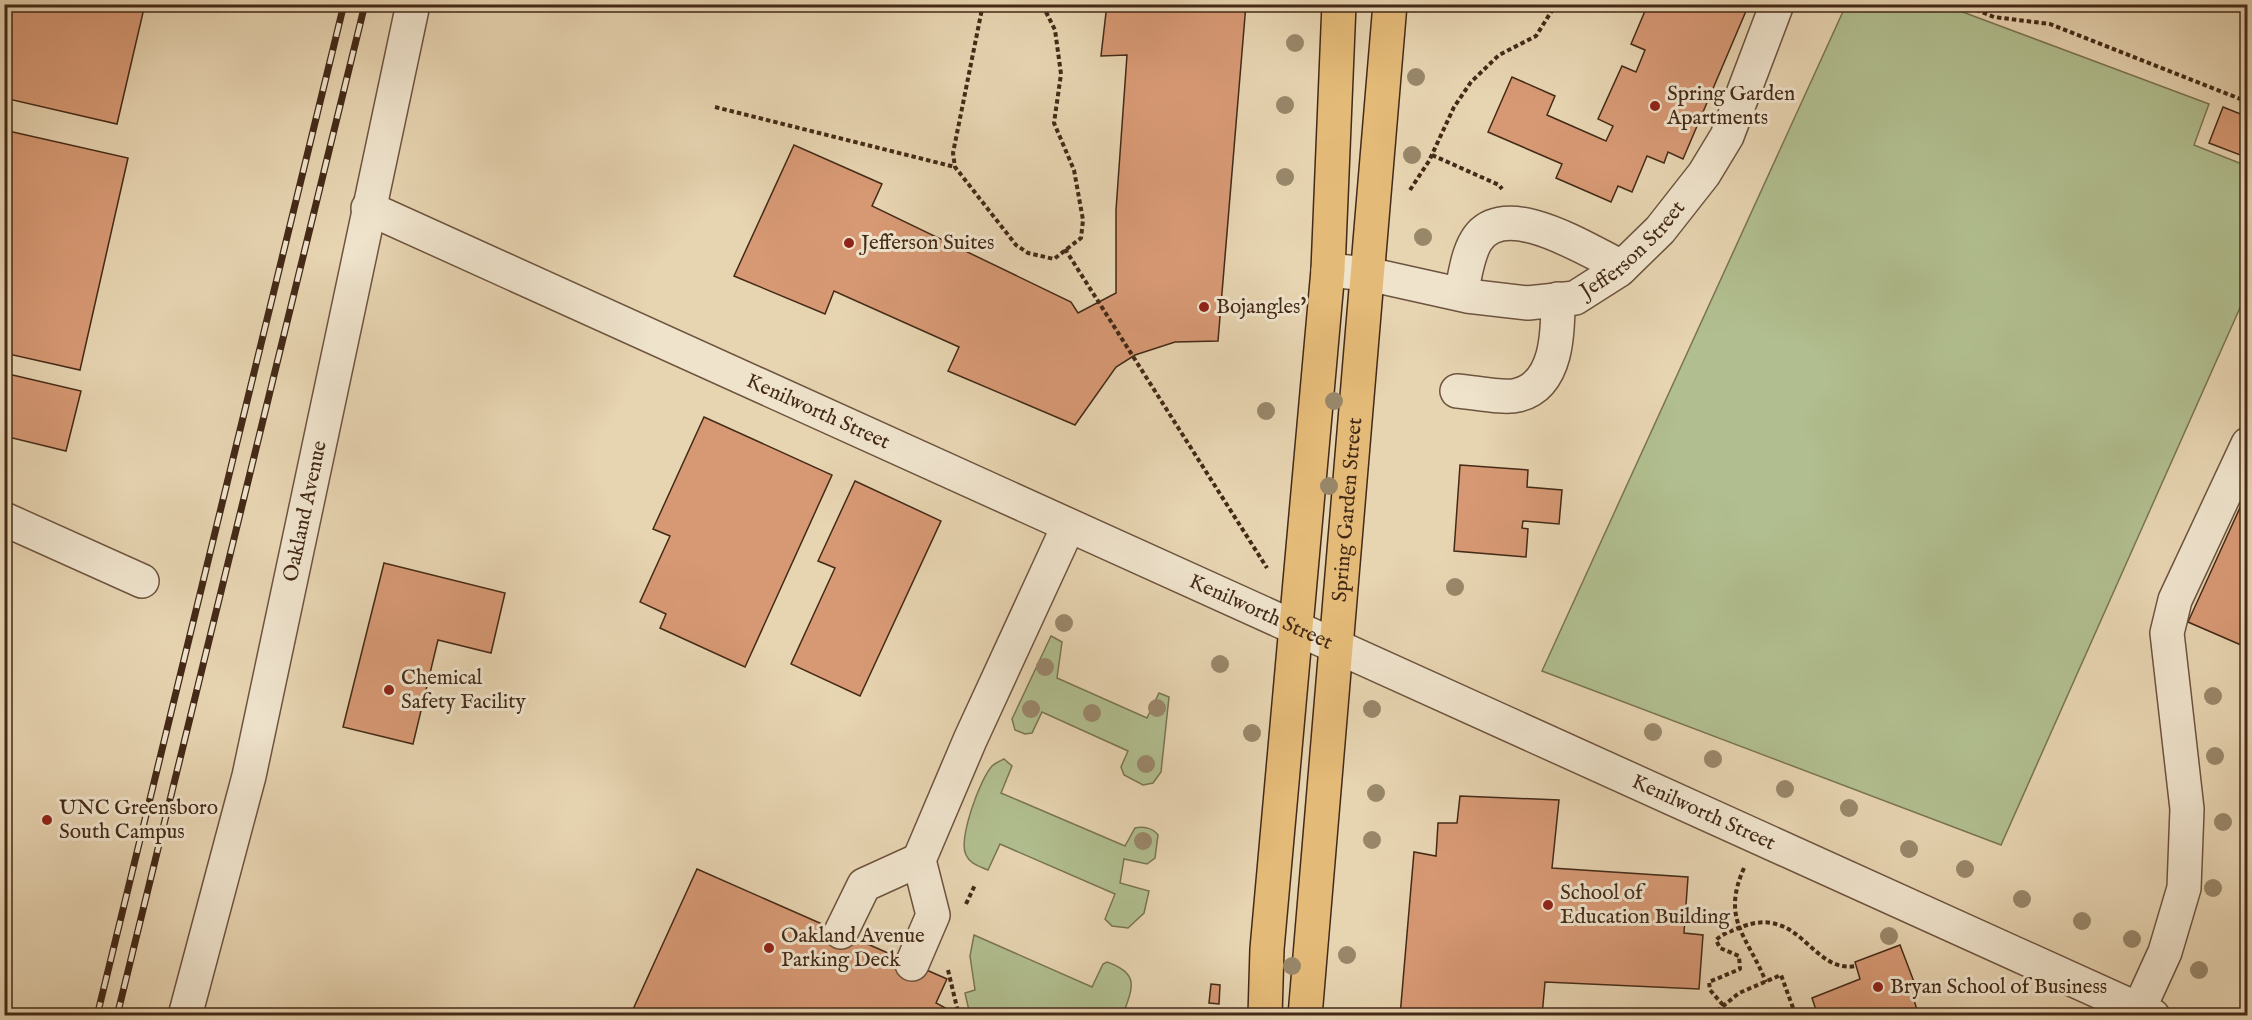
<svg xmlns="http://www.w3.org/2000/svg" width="2252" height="1020" font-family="'IM FELL English',serif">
	<rect width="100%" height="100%" fill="#e7d4b1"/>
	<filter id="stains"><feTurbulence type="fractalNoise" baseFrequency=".00333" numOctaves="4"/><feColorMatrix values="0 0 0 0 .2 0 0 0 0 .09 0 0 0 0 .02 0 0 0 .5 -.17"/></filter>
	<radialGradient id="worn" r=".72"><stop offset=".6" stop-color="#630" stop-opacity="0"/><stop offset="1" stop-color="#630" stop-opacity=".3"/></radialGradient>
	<g fill="#b1be8f" stroke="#7a7453" stroke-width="1.5">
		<path d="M 1846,5 L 1944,5 L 2209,104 L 2194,145 L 2247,166 L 2247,292 L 2001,845 L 1542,671 Z"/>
		<path d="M 1051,636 L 1062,642 L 1057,678 L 1147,718 L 1159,693 L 1169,697 L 1161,772 L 1153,783 L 1143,785 L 1124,775 L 1121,767 L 1128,751 L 1042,712 L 1032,733 L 1025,734 L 1015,730 L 1012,719 Z"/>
		<path d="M 1004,759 L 1012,766 L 1001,793 L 1125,846 L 1135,828 C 1143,826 1153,828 1158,835 L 1155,858 L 1147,864 L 1124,859 L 1120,883 L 1149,891 L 1144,913 L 1128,928 L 1112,926 L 1105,919 L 1115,894 L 1000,844 L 988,870 C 979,866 970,864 966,855 C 958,839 980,779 992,766 C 995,763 1000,761 1004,759 Z"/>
		<path d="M 974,935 L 1092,987 L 1103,964 L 1107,962 C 1141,974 1132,988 1123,1015 L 970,1015 L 965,993 L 975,990 L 970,956 Z"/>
	</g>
	<g fill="#d79974" stroke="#442a17" stroke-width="1.5">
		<path d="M 4,4 L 145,4 L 117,124 L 4,98 Z"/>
		<path d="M 1107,4 L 1246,4 L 1218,341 L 1175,342 L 1135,355 L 1116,367 L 1075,425 L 948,371 L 959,347 L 834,291 L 825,314 L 734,276 L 794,145 L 882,184 L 872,206 L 1071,302 L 1078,313 L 1116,293 L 1116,210 L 1127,55 L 1101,56 Z"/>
		<path d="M 1648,4 L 1749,4 L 1683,159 L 1668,152 L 1664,163 L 1647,156 L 1632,192 L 1618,186 L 1611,202 L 1556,178 L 1562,164 L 1488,132 L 1512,77 L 1555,96 L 1547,115 L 1606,141 L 1613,126 L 1598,119 L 1622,66 L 1636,72 L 1645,50 L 1631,44 Z"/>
		<path d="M 2223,107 L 2248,117 L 2248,158 L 2209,143 Z"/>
		<path d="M 4,130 L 128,158 L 80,370 L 4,353 Z"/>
		<path d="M 4,373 L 81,391 L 66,451 L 4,436 Z"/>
		<path d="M 704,417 L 832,475 L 745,667 L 660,628 L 666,614 L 640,602 L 670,536 L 653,529 Z"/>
		<path d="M 1460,465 L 1528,470 L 1527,487 L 1562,490 L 1559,524 L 1523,521 L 1522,528 L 1528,529 L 1526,557 L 1454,551 Z"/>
		<path d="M 855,481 L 941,521 L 860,696 L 791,664 L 835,568 L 818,561 Z"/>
		<path d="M 2248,490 L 2248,648 L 2188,622 Z"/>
		<path d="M 384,563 L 505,593 L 491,653 L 438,640 L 413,744 L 343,727 Z"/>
		<path d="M 1460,796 L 1559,800 L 1552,868 L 1688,877 L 1684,933 L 1703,935 L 1699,989 L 1545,982 L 1542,1016 L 1400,1016 L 1414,852 L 1436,856 L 1438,823 L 1457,823 Z"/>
		<path d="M 697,869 L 947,979 L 936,1003 L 953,1012 L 951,1016 L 630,1016 Z"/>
		<path d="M 1900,945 L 1919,995 L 1913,997 L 1919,1016 L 1818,1016 L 1812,998 L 1860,979 L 1855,962 Z"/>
		<path d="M 1211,984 L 1220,985 L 1219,1004 L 1209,1003 Z"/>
	</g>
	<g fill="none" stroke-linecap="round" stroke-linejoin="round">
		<g stroke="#6d543e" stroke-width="36">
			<g id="minor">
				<path id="s1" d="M 368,208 L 2153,1016"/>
				<path id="s2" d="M 1328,270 L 1368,274 L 1467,296 L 1528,303 L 1575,298 L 1619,270 L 1660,230 L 1704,174 L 1727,136 L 1777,4"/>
				<path d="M 1461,294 C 1465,277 1467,256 1476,241 C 1503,195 1588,251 1622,267"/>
				<path d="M 1457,391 C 1473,392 1504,399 1518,395 C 1558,385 1558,331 1558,299"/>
				<path d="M 4,519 L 142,581"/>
				<path d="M 841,932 L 864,885 L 919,860"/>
				<path d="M 912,964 L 933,915 L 919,860 L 970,740 L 1068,527"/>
				<path d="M 2139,1009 L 2165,952 L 2184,888 L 2187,809 L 2167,633 L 2175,600 L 2248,444"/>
				<path id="s3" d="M 185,1016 L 249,776 L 413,4"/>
			</g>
		</g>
		<g stroke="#442a17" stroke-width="36">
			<g id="major">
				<path d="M 1265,1016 L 1267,949 L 1328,270 L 1339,4"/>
				<path id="s4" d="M 1305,1016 L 1390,4"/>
			</g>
		</g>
		<g stroke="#442a17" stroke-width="4" stroke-dasharray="4.5 3" stroke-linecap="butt">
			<path d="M 983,4 L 953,153 L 955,167 L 1016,245 L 1028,253 L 1054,259 L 1081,238 L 1083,220 L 1074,170 L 1054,123 L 1061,74 L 1055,30 L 1042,4"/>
			<path d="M 1962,4 L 1994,17 L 2050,24 L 2248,102"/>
			<path d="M 715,107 L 955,167"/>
			<path d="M 1432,155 L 1499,185 L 1502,189"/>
			<path d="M 1410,190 L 1429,161 L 1454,107 L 1471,82 L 1499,55 L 1536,36 L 1556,4"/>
			<path d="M 1065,249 L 1267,568"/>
			<path d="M 1744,868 C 1721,920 1747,935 1766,982"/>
			<path d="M 966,904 L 975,885"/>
			<path d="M 948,970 L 959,1016"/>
			<path d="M 1723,1005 L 1710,990 L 1709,982 L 1740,969 L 1739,956 L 1720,948 L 1716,940 C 1723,933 1732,931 1741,927 C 1801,904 1811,974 1856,966"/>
			<path d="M 1711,1016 L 1739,993 L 1781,975 L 1796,1016"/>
			<path d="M 2240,1016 L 2248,986"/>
		</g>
		<use href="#minor" stroke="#efe3cc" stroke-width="33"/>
		<use href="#major" stroke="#e4ba78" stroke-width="33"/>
		<g stroke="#442a17" stroke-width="7">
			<g id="rail">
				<path d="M 97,1016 L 344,4"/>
				<path d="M 117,1016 L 365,4"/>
			</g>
		</g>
		<use href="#rail" stroke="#efe3cc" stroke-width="4.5" stroke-dasharray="14" stroke-linecap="butt"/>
	</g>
	<g fill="#99876a">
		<circle cx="1295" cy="43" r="9"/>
		<circle cx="1416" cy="77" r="9"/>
		<circle cx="1285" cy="105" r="9"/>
		<circle cx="1412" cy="155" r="9"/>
		<circle cx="1285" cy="177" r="9"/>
		<circle cx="1423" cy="237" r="9"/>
		<circle cx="1334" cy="401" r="9"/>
		<circle cx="1266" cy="411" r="9"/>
		<circle cx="1329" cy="486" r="9"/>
		<circle cx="1455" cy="587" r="9"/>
		<circle cx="1064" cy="623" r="9"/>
		<circle cx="1220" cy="664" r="9"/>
		<circle cx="1045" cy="667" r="9"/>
		<circle cx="2213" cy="696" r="9"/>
		<circle cx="1157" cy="708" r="9"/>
		<circle cx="1031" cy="709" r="9"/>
		<circle cx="1372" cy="709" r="9"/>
		<circle cx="1092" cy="713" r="9"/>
		<circle cx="1653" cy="732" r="9"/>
		<circle cx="1252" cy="733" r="9"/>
		<circle cx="2215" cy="756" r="9"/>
		<circle cx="1713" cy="759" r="9"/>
		<circle cx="1146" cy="764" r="9"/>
		<circle cx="1785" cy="789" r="9"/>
		<circle cx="1376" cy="793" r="9"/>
		<circle cx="1849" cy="808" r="9"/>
		<circle cx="2223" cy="822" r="9"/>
		<circle cx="1372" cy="840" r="9"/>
		<circle cx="1143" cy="841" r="9"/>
		<circle cx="1909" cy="849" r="9"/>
		<circle cx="1965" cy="869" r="9"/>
		<circle cx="2213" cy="888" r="9"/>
		<circle cx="2022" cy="899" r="9"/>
		<circle cx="2082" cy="921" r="9"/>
		<circle cx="1889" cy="936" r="9"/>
		<circle cx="2132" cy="939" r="9"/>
		<circle cx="1347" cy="955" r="9"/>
		<circle cx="1292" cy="966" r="9"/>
		<circle cx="2199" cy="970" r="9"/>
	</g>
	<g fill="#8f2418" stroke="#efe3cc" stroke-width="2">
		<circle cx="1655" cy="106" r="6"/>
		<circle cx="849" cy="243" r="6"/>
		<circle cx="1204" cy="307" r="6"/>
		<circle cx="389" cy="690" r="6"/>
		<circle cx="47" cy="820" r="6"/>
		<circle cx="1548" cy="905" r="6"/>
		<circle cx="769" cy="948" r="6"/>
		<circle cx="1878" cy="987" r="6"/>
	</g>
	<g text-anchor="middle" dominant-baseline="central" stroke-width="6" stroke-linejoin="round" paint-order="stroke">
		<g font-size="21" fill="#442a17" stroke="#efe3cc" text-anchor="start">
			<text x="1667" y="94">Spring Garden<tspan x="1667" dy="24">Apartments</tspan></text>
			<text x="861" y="243">Jefferson Suites</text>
			<text x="1216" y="307">Bojangles'</text>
			<text x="401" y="678">Chemical<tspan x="401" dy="24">Safety Facility</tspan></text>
			<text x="59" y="808">UNC Greensboro<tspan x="59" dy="24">South Campus</tspan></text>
			<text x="1560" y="893">School of<tspan x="1560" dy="24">Education Building</tspan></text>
			<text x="781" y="936">Oakland Avenue<tspan x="781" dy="24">Parking Deck</tspan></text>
			<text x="1890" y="987">Bryan School of Business</text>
		</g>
		<g font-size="21" fill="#442a17" stroke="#efe3cc">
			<text stroke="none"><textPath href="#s2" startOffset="326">Jefferson Street</textPath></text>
			<text stroke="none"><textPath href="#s1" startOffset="494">Kenilworth Street</textPath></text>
			<text stroke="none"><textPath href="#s4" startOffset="508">Spring Garden Street</textPath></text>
			<text stroke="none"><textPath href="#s3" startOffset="519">Oakland Avenue</textPath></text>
			<text stroke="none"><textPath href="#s1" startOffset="980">Kenilworth Street</textPath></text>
			<text stroke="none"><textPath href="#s1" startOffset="1466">Kenilworth Street</textPath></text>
		</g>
	</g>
	<rect width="2252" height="1020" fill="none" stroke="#e7d4b1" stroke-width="24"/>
	<rect x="6" y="6" width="2240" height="1008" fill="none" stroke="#442a17" stroke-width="3"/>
	<rect x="12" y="12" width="2228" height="996" fill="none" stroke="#442a17" stroke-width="1.5"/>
	<rect width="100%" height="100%" filter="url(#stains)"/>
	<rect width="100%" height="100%" fill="url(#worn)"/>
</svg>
